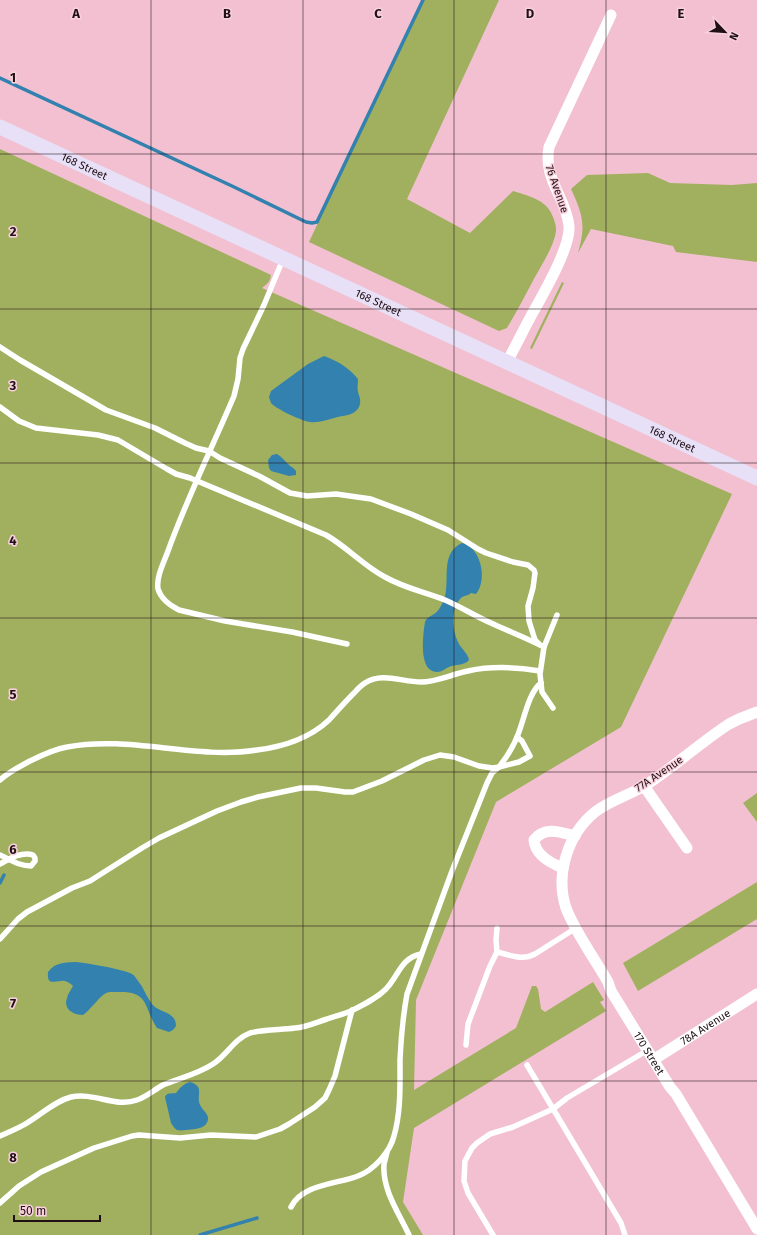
<svg xmlns="http://www.w3.org/2000/svg" width="757" height="1235" font-family="'Fira Sans',sans-serif">
	<rect width="100%" height="100%" fill="#f2c0d0"/>
	<g fill="#a0b05f">
		<path d="M 422,0 L 499,0 L 407,199 L 470,233 L 513,191 C 526,195 543,199 550,211 C 553,216 556,224 556,229 C 556,243 542,264 535,277 C 526,294 517,311 507,328 L 499,331 L 309,242 Z"/>
		<path d="M 0,149 L 271,275 C 270,282 267,284 262,288 L 732,494 L 621,727 L 496,802 L 416,1000 L 414,1090 L 516,1028 L 532,986 L 536,986 L 538,989 L 541,1009 L 545,1012 L 593,982 L 604,1000 L 600,1002 L 606,1011 L 414,1128 L 403,1202 L 423,1235 L 0,1235 Z"/>
		<path d="M 648,173 L 670,183 L 732,185 L 757,183 L 757,262 L 676,252 L 673,246 L 591,229 L 578,253 C 586,225 583,215 571,189 L 587,175 Z"/>
		<path d="M 562,282 L 564,283 L 532,349 L 530,348 Z"/>
		<path d="M 757,793 L 757,822 L 743,803 Z"/>
		<path d="M 757,882 L 757,919 L 638,991 L 623,963 Z"/>
	</g>
	<g fill="#3281af">
		<path d="M 324,356 C 338,361 349,368 358,379 C 358,383 357,388 358,392 C 359,396 361,399 360,404 C 357,416 344,415 334,418 C 326,420 319,423 310,422 C 302,421 276,409 271,403 C 271,402 269,398 269,397 L 271,391 L 308,364 Z"/>
		<path d="M 277,454 C 282,457 284,460 288,464 C 291,467 294,468 296,471 L 296,475 L 289,476 L 271,471 L 269,468 L 268,460 L 272,455 Z"/>
		<path d="M 462,543 C 481,547 488,580 476,594 L 471,593 C 468,596 463,595 460,599 C 450,611 452,630 459,644 C 462,649 468,654 469,660 C 464,666 455,664 449,667 C 444,669 442,672 437,672 C 418,672 423,634 425,622 C 427,617 430,617 434,614 C 438,612 441,606 443,602 C 452,583 438,554 462,543 Z"/>
		<path d="M 75,962 C 87,963 122,969 132,974 C 135,976 136,978 138,981 C 145,989 147,1000 155,1007 C 163,1013 176,1013 176,1026 L 173,1030 L 169,1032 L 157,1028 C 143,1007 150,991 118,992 C 113,992 107,991 103,995 C 96,1001 91,1009 83,1015 C 73,1015 63,1009 67,998 C 68,993 71,990 73,986 C 70,983 65,980 61,981 C 53,981 47,986 48,972 C 56,962 63,963 75,962 Z"/>
		<path d="M 190,1082 C 203,1086 198,1092 199,1102 C 200,1108 208,1113 208,1118 C 208,1129 195,1129 186,1130 C 183,1130 181,1131 177,1130 C 174,1128 173,1126 171,1123 L 165,1097 C 167,1092 171,1094 176,1093 C 180,1088 183,1084 190,1082 Z"/>
	</g>
	<g fill="none" stroke-linecap="round" stroke-linejoin="round">
		<g stroke="#3281af" stroke-width="3.5">
			<path d="M 0,78 L 232,186 L 306,222 L 312,223 L 317,222 L 423,0"/>
			<path d="M 0,883 L 4,875"/>
			<path d="M 200,1235 L 257,1218"/>
		</g>
		<g stroke="#fff" stroke-width="5.5">
			<path d="M 283,259 L 264,305 L 243,349 L 240,358 L 238,379 L 234,396 C 212,448 187,498 168,551 C 164,562 156,577 158,589 C 161,599 171,606 179,610 L 225,621 L 292,632 L 347,644"/>
			<path d="M 0,347 L 20,360 L 106,410 L 155,428 L 185,443 L 196,448 L 209,451 L 220,458 L 259,476 L 290,493 L 307,496 L 336,494 L 371,499 L 411,514 L 448,530 L 478,549 L 486,553 L 513,562 L 528,565 L 534,570 L 535,573 L 533,588 L 528,606 L 529,621 L 535,640 L 539,644"/>
			<path d="M 0,407 L 19,421 L 36,428 L 98,435 L 118,440 L 167,469 L 176,474 L 190,478 L 326,535 C 347,547 364,566 385,577 C 404,588 425,592 445,600 C 461,607 475,616 491,623 C 508,631 527,638 544,647"/>
			<path d="M 553,708 L 542,692 L 540,674 L 544,647 L 557,615"/>
			<path d="M 0,780 C 10,771 19,767 30,761 C 42,755 55,749 67,747 C 130,735 194,760 257,750 C 282,747 310,738 329,720 C 337,711 345,702 354,693 C 357,690 361,685 365,683 C 382,672 402,682 421,682 C 437,682 452,674 468,671 C 491,666 516,667 540,671"/>
			<path d="M 0,855 C 11,860 19,866 31,866 L 35,861 L 35,858 L 33,855 C 22,851 9,859 0,864"/>
			<path d="M 0,939 L 18,919 L 27,912 L 72,888 L 90,881 L 142,848 L 159,838 L 217,811 L 241,802 L 258,797 L 301,788 L 316,788 L 345,792 L 353,792 L 382,781 L 424,760 L 440,755 L 454,757 L 479,766 L 493,768 L 499,767 C 506,758 513,747 517,737 C 524,721 528,693 541,683"/>
			<path d="M 497,952 C 510,955 522,961 535,954 L 576,928"/>
			<path d="M 466,1045 L 468,1024 L 490,966 L 497,952 L 496,940 L 497,928"/>
			<path d="M 527,1065 L 621,1223 L 625,1235"/>
			<path d="M 0,1136 C 9,1132 19,1128 27,1123 C 42,1114 55,1101 71,1097 C 94,1092 116,1108 137,1100 C 146,1097 154,1090 163,1085 C 180,1078 198,1074 213,1064 C 227,1055 234,1039 250,1033 C 265,1029 281,1030 295,1028 C 307,1027 317,1022 327,1019 C 336,1016 345,1014 353,1010 C 365,1004 377,998 386,989 C 399,975 401,958 421,954"/>
			<path d="M 387,1152 C 386,1156 385,1160 384,1164 C 382,1190 399,1213 409,1235"/>
			<path d="M 0,1203 L 19,1186 L 41,1172 L 94,1148 L 132,1136 L 139,1135 L 180,1138 L 211,1135 L 256,1137 L 280,1129 L 289,1124 L 315,1107 L 325,1098 L 329,1090 L 335,1076 L 352,1010"/>
			<path d="M 291,1207 C 302,1184 338,1184 358,1176 C 374,1170 390,1152 394,1136 C 401,1112 400,1085 400,1060 C 401,1038 403,1016 407,994 L 452,871 L 487,783 L 492,773 L 499,767 L 519,762 L 530,756 L 522,741 L 517,737"/>
			<path d="M 493,1235 L 468,1193 L 464,1181 L 465,1161 L 472,1148 L 477,1143 L 490,1134 L 513,1127 L 553,1109 L 567,1098 L 648,1050"/>
		</g>
		<g stroke="#fff" stroke-width="11">
			<path d="M 507,362 C 515,347 523,331 531,316 C 542,296 571,247 569,226 C 566,197 543,180 549,147 L 611,15"/>
			<path id="s1" d="M 757,712 L 739,719 L 729,724 C 700,743 675,766 646,785 C 630,795 610,800 595,812 C 568,834 555,874 566,908 C 575,932 595,959 608,982 L 611,991 L 670,1087 L 676,1094 L 757,1229"/>
			<path d="M 644,786 L 687,848"/>
			<path d="M 563,868 C 550,863 535,855 534,840 C 545,826 560,832 575,836"/>
			<path id="s2" d="M 653,1060 L 757,994"/>
		</g>
		<path stroke="#e7e0f7" stroke-width="15" id="s3" d="M 0,127 L 757,478"/>
	</g>
	<path fill="none" stroke="#200f15" stroke-width="1" stroke-opacity="0.55" d="M 151,0 L 151,1235M 303,0 L 303,1235M 454,0 L 454,1235M 606,0 L 606,1235M 0,154 L 757,154M 0,309 L 757,309M 0,463 L 757,463M 0,618 L 757,618M 0,772 L 757,772M 0,926 L 757,926M 0,1081 L 757,1081"/>
	<g text-anchor="middle" dominant-baseline="central" stroke-width="3" stroke-linejoin="round" paint-order="stroke">
		<g font-size="11" fill="#200f15" stroke="#f9d1dd">
			<text stroke="none"><textPath href="#s3" startOffset="93">168 Street</textPath></text>
			<text transform="translate(557 189) rotate(71)">76 Avenue</text>
			<text stroke="none"><textPath href="#s3" startOffset="417">168 Street</textPath></text>
			<text stroke="none"><textPath href="#s3" startOffset="741">168 Street</textPath></text>
			<text transform="translate(659 774) rotate(-34)">77A Avenue</text>
			<text stroke="none"><textPath href="#s2" startOffset="62">78A Avenue</textPath></text>
			<text stroke="none"><textPath href="#s1" startOffset="465">170 Street</textPath></text>
		</g>
	</g>
	<g font-size="13" text-anchor="middle" font-weight="bold" fill="#200f15" stroke="#f9d1dd" stroke-width="3" stroke-linejoin="round" paint-order="stroke">
		<text x="76" y="18">A</text>
		<text x="227" y="18">B</text>
		<text x="378" y="18">C</text>
		<text x="530" y="18">D</text>
		<text x="681" y="18">E</text>
		<text x="13" y="82">1</text>
		<text x="13" y="236">2</text>
		<text x="13" y="390">3</text>
		<text x="13" y="545">4</text>
		<text x="13" y="699">5</text>
		<text x="13" y="854">6</text>
		<text x="13" y="1008">7</text>
		<text x="13" y="1162">8</text>
	</g>
	<g transform="translate(725 32) rotate(115)" stroke="#f9d1dd" stroke-width="3" paint-order="stroke">
	<path d="M0-3L7 15L0 10L-7 15Z" fill="#200f15"/>
	<text y="-6" font-size="11" font-weight="bold" text-anchor="middle" fill="#200f15">N</text>
	</g>
	<path d="M14 1215v6h86v-6" fill="none" stroke="#200f15" stroke-width="2"/>
	<text x="20" y="1215" font-size="12" fill="#200f15" stroke="#f9d1dd" stroke-width="3" paint-order="stroke">50 m</text>
</svg>
